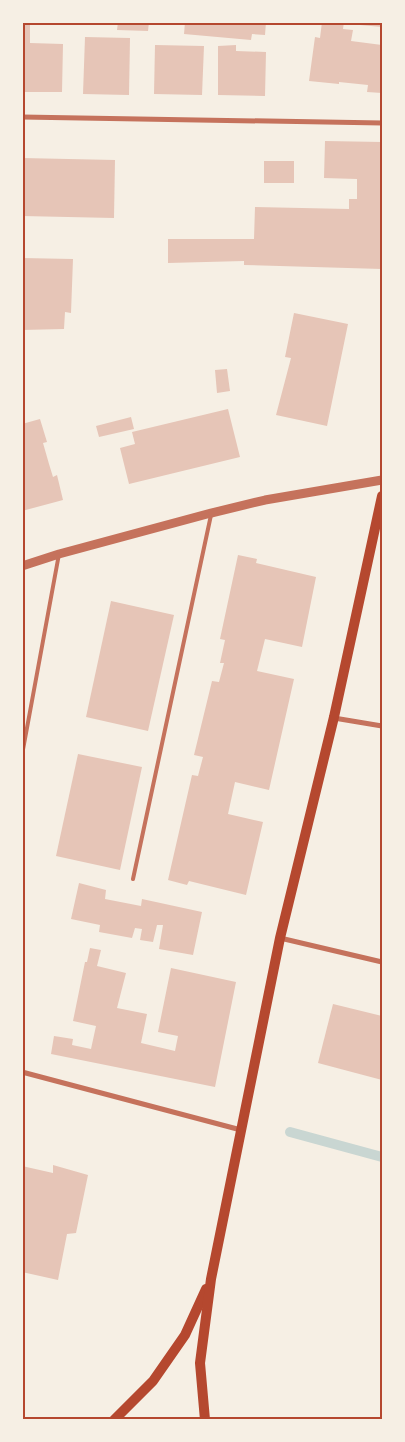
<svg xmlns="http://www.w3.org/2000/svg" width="405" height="1442" font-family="Poppins,sans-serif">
	<rect width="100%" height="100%" fill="#f6efe4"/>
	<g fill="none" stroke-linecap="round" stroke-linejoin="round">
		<path stroke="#c9d6d2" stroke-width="10" d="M 290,1132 L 382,1157"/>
	</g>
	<g fill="#e6c5b7">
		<path d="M 22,22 L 30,22 L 30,43 L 63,44 L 62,92 L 22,92 Z"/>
		<path d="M 118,22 L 149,22 L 148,31 L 117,30 Z"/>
		<path d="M 185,22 L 266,22 L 265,35 L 252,34 L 251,40 L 184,34 Z"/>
		<path d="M 322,22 L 344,22 L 343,29 L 353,30 L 351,41 L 382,45 L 382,93 L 367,92 L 368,85 L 339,82 L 339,84 L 309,81 L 315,37 L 320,38 Z"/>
		<path d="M 360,22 L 382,22 L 382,27 L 360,25 Z"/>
		<path d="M 85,37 L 130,38 L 129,95 L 83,94 Z"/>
		<path d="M 155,45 L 204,46 L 202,95 L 154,94 Z"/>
		<path d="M 236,45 L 236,51 L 266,52 L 265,96 L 218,95 L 218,46 Z"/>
		<path d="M 325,141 L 382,142 L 382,269 L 244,265 L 244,261 L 168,263 L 168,239 L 254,239 L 255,207 L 349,209 L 349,199 L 357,199 L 357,179 L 324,178 Z"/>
		<path d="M 22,158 L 115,160 L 114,218 L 22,216 Z"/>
		<rect x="264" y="161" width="30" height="22"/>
		<path d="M 22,258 L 73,259 L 71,313 L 65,312 L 64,329 L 22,330 Z"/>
		<path d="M 294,313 L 348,324 L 327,426 L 276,415 L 291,358 L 285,357 Z"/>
		<path d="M 227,369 L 230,391 L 217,393 L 215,370 Z"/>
		<path d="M 228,409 L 240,457 L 129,484 L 120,448 L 135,444 L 132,432 Z"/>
		<path d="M 131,417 L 134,429 L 99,437 L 96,426 Z"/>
		<path d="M 40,419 L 47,442 L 43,443 L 49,464 L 53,477 L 57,475 L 63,500 L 22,511 L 22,424 Z"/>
		<path d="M 238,555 L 257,559 L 256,563 L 316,577 L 302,647 L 265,639 L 257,671 L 294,679 L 269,790 L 235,782 L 228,814 L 263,822 L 246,895 L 189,881 L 187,885 L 168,880 L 192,775 L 198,776 L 203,757 L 194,755 L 212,681 L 219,682 L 224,663 L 220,663 L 225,640 L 220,639 Z"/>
		<path d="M 111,601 L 174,615 L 148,731 L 86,717 Z"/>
		<path d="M 78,754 L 142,767 L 120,870 L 56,856 Z"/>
		<path d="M 79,883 L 106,890 L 105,899 L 141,906 L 142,899 L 202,912 L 193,955 L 159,949 L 163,925 L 157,925 L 153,942 L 140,940 L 142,929 L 135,928 L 132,938 L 99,932 L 100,925 L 71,919 Z"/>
		<path d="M 90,948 L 101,950 L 97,966 L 126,973 L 117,1008 L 147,1014 L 141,1043 L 175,1051 L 178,1036 L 158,1032 L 171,968 L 236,982 L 215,1087 L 51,1054 L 54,1036 L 73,1039 L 72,1045 L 91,1049 L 96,1026 L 73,1021 L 85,962 L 87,962 Z"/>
		<path d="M 333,1004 L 382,1016 L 382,1080 L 318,1063 Z"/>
		<path d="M 53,1165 L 88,1175 L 76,1233 L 67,1234 L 58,1280 L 22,1272 L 22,1166 L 53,1173 Z"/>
	</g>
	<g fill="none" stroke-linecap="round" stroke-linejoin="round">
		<g stroke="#c5725c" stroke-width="4">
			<path d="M 22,755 L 59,554"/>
			<path d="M 133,879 L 211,515"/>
		</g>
		<g stroke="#c5725c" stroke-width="5">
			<path d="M 22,117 L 382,123"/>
			<path d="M 334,718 L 382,726"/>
			<path d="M 280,938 L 382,962"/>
			<path d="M 22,1072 L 241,1130"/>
		</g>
		<path stroke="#c5725c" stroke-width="9" d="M 22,566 L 59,554 L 211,513 L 265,500 L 382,480"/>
		<g stroke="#b5482f" stroke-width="10">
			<path d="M 114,1420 L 153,1381 L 185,1335 L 206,1289"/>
			<path d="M 205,1420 L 200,1363 L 211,1279 L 280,938 L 334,717 L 382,496"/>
		</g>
	</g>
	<rect width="405" height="1442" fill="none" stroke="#f6efe4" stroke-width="48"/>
	<rect x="24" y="24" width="357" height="1394" fill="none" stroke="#b5482f" stroke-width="2"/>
</svg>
